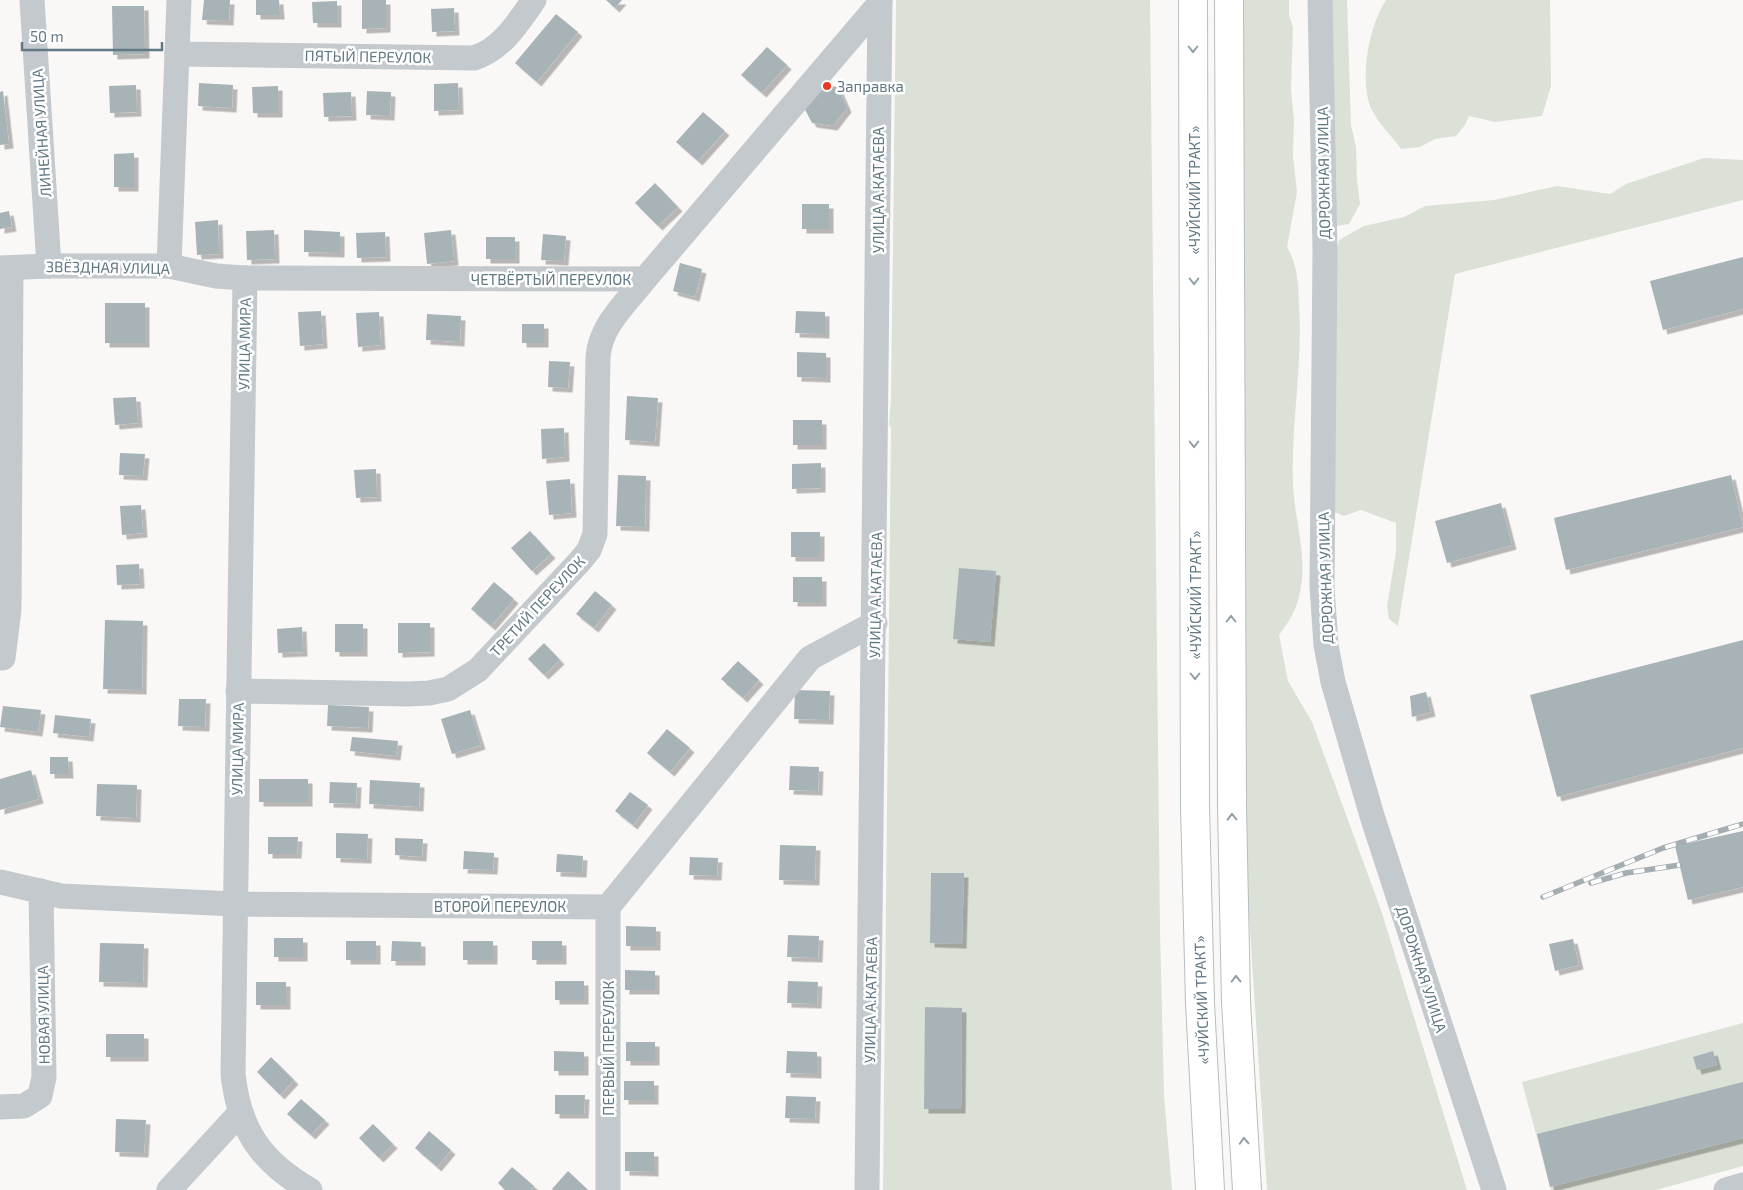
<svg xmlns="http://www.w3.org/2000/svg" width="1743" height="1190" font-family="'Exo 2',sans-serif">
	<defs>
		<filter id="shadow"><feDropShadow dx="4.5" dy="4.5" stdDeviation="0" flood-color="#0004"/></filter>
	</defs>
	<rect width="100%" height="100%" fill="#f9f8f6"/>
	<g fill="#dbe1d7">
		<path d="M 896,0 L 1150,0 L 1160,929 L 1164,1095 L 1172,1190 L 883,1190 L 891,428 L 889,424 L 891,400 Z"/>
		<path d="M 1240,0 L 1289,0 L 1289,15 L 1293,27 L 1291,89 L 1294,120 L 1293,156 L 1297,192 L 1287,247 C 1298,266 1298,283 1299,305 C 1303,364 1291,423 1293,483 C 1294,519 1308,555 1300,592 C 1297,609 1289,622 1279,635 L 1288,681 L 1312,722 L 1381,910 L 1467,1190 L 1267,1190 L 1240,778 Z"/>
		<path d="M 1331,0 L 1347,0 L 1351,125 L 1356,147 L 1357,180 L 1360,204 L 1349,224 L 1336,226 Z"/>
		<path d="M 1386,0 L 1550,0 L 1551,86 L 1542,116 L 1495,122 L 1469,116 L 1465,125 L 1456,136 L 1435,139 L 1420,147 L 1401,149 C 1392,136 1377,122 1371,108 C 1359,80 1369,25 1386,0 Z"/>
		<path d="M 1704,158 L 1743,160 L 1743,200 L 1455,274 L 1398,626 L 1389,619 L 1387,606 L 1396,552 L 1396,523 L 1361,510 L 1344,516 L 1332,511 L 1336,254 L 1339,240 L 1364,226 L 1404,217 L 1425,206 L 1494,200 L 1557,186 L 1610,194 L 1626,184 Z"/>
		<path d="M 1743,1023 L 1743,1166 L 1656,1190 L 1551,1190 L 1522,1082 Z"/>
	</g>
	<g fill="#a8b3b8" filter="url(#shadow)">
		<path d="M 204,0 L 230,0 L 229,21 L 202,20 Z"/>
		<path d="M 256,0 L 279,0 L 280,15 L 256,15 Z"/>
		<path d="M 362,0 L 386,0 L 386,28 L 362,29 Z"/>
		<path d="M 606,0 L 622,0 L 615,8 Z"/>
		<path d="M 337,1 L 337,23 L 313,23 L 312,2 Z"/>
		<path d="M 112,6 L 144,6 L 145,54 L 113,55 Z"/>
		<path d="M 454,8 L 455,31 L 432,32 L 431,9 Z"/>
		<path d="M 556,14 L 578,32 L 537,82 L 515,63 Z"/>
		<path d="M 767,47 L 787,65 L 762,93 L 741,75 Z"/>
		<path d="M 199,83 L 233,85 L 232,108 L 198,106 Z"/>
		<path d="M 458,83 L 459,110 L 434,111 L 434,84 Z"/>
		<path d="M 136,85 L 137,112 L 110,113 L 109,86 Z"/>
		<path d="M 817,85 L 838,87 L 847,108 L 833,126 L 812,123 L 802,104 Z"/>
		<path d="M 278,86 L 278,113 L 253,113 L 252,87 Z"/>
		<path d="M 3,91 L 9,144 L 0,145 L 0,92 Z"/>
		<path d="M 367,91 L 391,92 L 390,116 L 366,115 Z"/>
		<path d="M 351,92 L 352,116 L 324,117 L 323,93 Z"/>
		<path d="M 703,112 L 725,131 L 698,161 L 676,142 Z"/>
		<path d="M 134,153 L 134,187 L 114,187 L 114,154 Z"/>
		<path d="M 655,183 L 678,207 L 658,226 L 635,203 Z"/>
		<rect x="802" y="204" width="27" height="25"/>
		<path d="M 9,211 L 12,227 L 0,229 L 0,213 Z"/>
		<path d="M 218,220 L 219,254 L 197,255 L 195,222 Z"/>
		<path d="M 274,230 L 275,259 L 247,260 L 246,231 Z"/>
		<path d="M 304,230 L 340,232 L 340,253 L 304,252 Z"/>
		<path d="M 451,230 L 454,261 L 427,264 L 424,233 Z"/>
		<path d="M 385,232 L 386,257 L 357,258 L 356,233 Z"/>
		<path d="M 543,234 L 566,236 L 564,261 L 541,260 Z"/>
		<rect x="486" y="237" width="29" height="22"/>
		<path d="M 1743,257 L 1743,309 L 1663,330 L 1650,281 Z"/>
		<path d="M 680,263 L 702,269 L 695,297 L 673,291 Z"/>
		<rect x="105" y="303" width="40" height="40"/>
		<path d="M 321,311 L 323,344 L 300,346 L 298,312 Z"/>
		<path d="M 796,311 L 825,312 L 825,334 L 795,333 Z"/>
		<path d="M 379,312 L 381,345 L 358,347 L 356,313 Z"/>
		<path d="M 427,314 L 461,316 L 460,342 L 426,340 Z"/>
		<rect x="522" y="324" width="22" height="19"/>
		<path d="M 797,352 L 826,353 L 826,378 L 797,377 Z"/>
		<path d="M 549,361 L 570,362 L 568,388 L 548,387 Z"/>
		<path d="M 627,396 L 658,398 L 655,442 L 625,440 Z"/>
		<path d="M 136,397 L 138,423 L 115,425 L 113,398 Z"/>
		<rect x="793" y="420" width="29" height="25"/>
		<path d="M 564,428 L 565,457 L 542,459 L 541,429 Z"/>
		<path d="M 120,453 L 145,454 L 143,476 L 119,475 Z"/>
		<path d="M 821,463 L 821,488 L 792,489 L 792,464 Z"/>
		<path d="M 376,469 L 377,497 L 356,498 L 354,470 Z"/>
		<path d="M 618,475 L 646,476 L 645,527 L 616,526 Z"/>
		<path d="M 1731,475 L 1743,527 L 1566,570 L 1554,518 Z"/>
		<path d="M 570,479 L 572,513 L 549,515 L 546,481 Z"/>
		<path d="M 1501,503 L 1512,545 L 1447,563 L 1435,521 Z"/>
		<path d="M 141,505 L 143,533 L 122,535 L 120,506 Z"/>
		<path d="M 530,531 L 551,554 L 532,571 L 511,548 Z"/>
		<rect x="791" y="532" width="29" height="25"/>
		<path d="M 139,564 L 140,584 L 117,585 L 116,565 Z"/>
		<path d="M 959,568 L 996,571 L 990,642 L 953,639 Z"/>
		<rect x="793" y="577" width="29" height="25"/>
		<path d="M 494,582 L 514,599 L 491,626 L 471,609 Z"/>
		<path d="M 595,591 L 612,605 L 594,628 L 576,614 Z"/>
		<path d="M 105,620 L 143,621 L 142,690 L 103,689 Z"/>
		<path d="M 398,623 L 430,623 L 430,652 L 398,653 Z"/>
		<rect x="335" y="624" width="28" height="28"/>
		<path d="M 302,627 L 303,652 L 278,653 L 277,629 Z"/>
		<path d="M 1743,640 L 1743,748 L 1557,797 L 1530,695 Z"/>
		<path d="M 544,643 L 560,660 L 544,675 L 528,659 Z"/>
		<path d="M 738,661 L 759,680 L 743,698 L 721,679 Z"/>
		<path d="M 795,690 L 830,691 L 829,720 L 794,719 Z"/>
		<path d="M 1426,692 L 1431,712 L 1412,717 L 1410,696 Z"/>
		<path d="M 179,699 L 206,699 L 205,727 L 178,726 Z"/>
		<path d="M 328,705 L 369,707 L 368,728 L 327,726 Z"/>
		<path d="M 3,706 L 41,710 L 38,732 L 0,727 Z"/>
		<path d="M 470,710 L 481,745 L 452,754 L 441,719 Z"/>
		<path d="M 55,715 L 91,719 L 89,737 L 53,733 Z"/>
		<path d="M 667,729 L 690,748 L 670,772 L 647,753 Z"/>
		<path d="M 352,737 L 398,741 L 396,756 L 350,751 Z"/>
		<path d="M 50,757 L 68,757 L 69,774 L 50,774 Z"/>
		<path d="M 790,766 L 819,767 L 818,791 L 789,790 Z"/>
		<path d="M 31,770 L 39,799 L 0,810 L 0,779 Z"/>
		<rect x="259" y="779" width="49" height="23"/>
		<path d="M 370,780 L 420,783 L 419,807 L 369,804 Z"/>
		<path d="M 330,782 L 357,783 L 356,804 L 329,803 Z"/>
		<path d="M 97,784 L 137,785 L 136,818 L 96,816 Z"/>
		<path d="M 630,792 L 648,805 L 633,825 L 615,811 Z"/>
		<path d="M 1743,831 L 1743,887 L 1688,900 L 1675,846 Z"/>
		<path d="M 336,833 L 368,834 L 367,859 L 336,858 Z"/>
		<path d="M 268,837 L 298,837 L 297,854 L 268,854 Z"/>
		<path d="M 395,838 L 423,839 L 422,857 L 395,855 Z"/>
		<path d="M 780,845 L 816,846 L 815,881 L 779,880 Z"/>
		<path d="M 464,851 L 494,853 L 493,870 L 463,869 Z"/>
		<path d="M 557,854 L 583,856 L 582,873 L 556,872 Z"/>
		<path d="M 690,857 L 718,858 L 717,876 L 689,875 Z"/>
		<path d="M 931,873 L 964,873 L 962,944 L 930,943 Z"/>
		<path d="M 626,926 L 656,927 L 656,946 L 626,946 Z"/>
		<path d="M 788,935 L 819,936 L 818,958 L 787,957 Z"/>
		<rect x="274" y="938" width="29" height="19"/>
		<path d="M 1573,939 L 1579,965 L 1555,971 L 1549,944 Z"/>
		<rect x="346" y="941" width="30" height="19"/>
		<path d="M 392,941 L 421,942 L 421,961 L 391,961 Z"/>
		<rect x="463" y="941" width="30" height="19"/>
		<rect x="532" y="941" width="30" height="19"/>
		<path d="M 100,943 L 144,944 L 143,983 L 99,982 Z"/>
		<path d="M 625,970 L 655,971 L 655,990 L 625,990 Z"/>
		<rect x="555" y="981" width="29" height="19"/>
		<path d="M 788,981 L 818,982 L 817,1004 L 787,1003 Z"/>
		<rect x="256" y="982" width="30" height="23"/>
		<path d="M 925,1007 L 962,1008 L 961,1109 L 924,1109 Z"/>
		<rect x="106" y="1034" width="38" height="23"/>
		<rect x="626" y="1042" width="29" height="19"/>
		<path d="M 554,1051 L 584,1052 L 584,1071 L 554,1071 Z"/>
		<path d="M 787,1051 L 817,1052 L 817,1074 L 786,1073 Z"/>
		<path d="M 1713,1051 L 1717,1065 L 1697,1070 L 1693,1057 Z"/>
		<path d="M 271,1057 L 294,1080 L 280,1095 L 257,1072 Z"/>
		<rect x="624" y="1081" width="30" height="19"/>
		<path d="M 1743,1082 L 1743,1138 L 1550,1187 L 1537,1134 Z"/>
		<path d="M 555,1095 L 585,1095 L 584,1114 L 555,1114 Z"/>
		<path d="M 786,1096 L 816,1097 L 815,1119 L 785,1118 Z"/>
		<path d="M 301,1099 L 325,1120 L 311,1135 L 287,1114 Z"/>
		<path d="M 116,1119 L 146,1120 L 144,1153 L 115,1152 Z"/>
		<path d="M 373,1124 L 393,1144 L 379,1158 L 359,1138 Z"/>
		<path d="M 429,1131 L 451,1150 L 437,1167 L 415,1148 Z"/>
		<path d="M 625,1152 L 654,1152 L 654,1172 L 625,1171 Z"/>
		<path d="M 512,1167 L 534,1186 L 530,1190 L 505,1190 L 498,1183 Z"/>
		<path d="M 568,1171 L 588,1190 L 553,1190 L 552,1189 Z"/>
	</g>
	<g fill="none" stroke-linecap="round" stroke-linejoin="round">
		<g stroke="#b8bdbf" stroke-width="30">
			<g id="highway">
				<path d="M 1193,0 L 1195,806 L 1200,1003 L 1210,1190"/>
				<path d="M 1229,0 L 1232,807 L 1236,1002 L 1247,1190"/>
			</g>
		</g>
		<g stroke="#c3c9cc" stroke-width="25">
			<path d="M 32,0 L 49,266"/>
			<path d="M 1320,0 L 1325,250 L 1322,587 L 1326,645 L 1333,682 L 1373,819 L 1494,1190"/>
			<path d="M 177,54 L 474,58 C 502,49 517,24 534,0"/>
			<path d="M 169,266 L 179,0"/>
			<path d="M 0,268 L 49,266 L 169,266 L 216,276 L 245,278 L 645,279"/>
			<path d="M 245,278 L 233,1074 C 239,1130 261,1162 310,1190"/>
			<path d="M 3,658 L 9,609 L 11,268"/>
			<path d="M 238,691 L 408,694 L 429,693 L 448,689 L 478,670 L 581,560 L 589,550 L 595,534 L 598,357 C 600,326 626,303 645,279 L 880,3"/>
			<path d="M 0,882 L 61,896 L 235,904 L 608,907"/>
			<path d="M 608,907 L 810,658 L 875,623"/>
			<path d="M 608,907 L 608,1190"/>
			<path d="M 0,1107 L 24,1106 L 40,1096 L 44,1077 L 41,891"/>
			<path d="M 169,1190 L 240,1113"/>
			<path d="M 867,1190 L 880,0"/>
			<path d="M 1726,1190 L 1743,1185"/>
		</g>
		<use href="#highway" stroke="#fff" stroke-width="28"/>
		<g stroke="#a4adb1" stroke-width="5.5">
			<g id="rail">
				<path d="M 1591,883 L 1626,873 L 1680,865"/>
				<path d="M 1543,897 L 1663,848 L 1743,824"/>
			</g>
		</g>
		<use href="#rail" stroke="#fff" stroke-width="4" stroke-dasharray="11" stroke-linecap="butt"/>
	</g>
	<defs><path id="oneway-chevron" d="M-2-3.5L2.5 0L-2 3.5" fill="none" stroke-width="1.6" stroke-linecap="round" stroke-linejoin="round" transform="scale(1.25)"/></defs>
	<g stroke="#91a0a8">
		<use href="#oneway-chevron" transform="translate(1193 49) rotate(90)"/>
		<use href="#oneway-chevron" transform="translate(1194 281) rotate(90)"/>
		<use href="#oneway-chevron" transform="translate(1194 444) rotate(90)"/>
		<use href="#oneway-chevron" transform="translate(1231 619) rotate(-90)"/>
		<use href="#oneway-chevron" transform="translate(1195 676) rotate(90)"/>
		<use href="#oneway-chevron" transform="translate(1232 817) rotate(-91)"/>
		<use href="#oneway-chevron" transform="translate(1236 979) rotate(-91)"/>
		<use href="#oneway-chevron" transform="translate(1244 1141) rotate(-93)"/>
	</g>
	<circle fill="#ea3925" stroke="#fff" stroke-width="2" cx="827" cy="86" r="5"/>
	<g text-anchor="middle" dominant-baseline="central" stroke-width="5" stroke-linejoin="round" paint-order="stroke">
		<g font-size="15" fill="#627882" stroke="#fff">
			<text transform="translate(368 56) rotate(1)">ПЯТЫЙ ПЕРЕУЛОК</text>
			<text transform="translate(41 133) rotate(-94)">ЛИНЕЙНАЯ УЛИЦА</text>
			<text transform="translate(1323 173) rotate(-91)">ДОРОЖНАЯ УЛИЦА</text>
			<text transform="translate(878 190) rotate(-90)">УЛИЦА А.КАТАЕВА</text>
			<text transform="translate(1194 190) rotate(-90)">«ЧУЙСКИЙ ТРАКТ»</text>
			<text transform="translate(108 267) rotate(1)">ЗВЁЗДНАЯ УЛИЦА</text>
			<text x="551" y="279">ЧЕТВЁРТЫЙ ПЕРЕУЛОК</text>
			<text transform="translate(244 344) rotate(-89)">УЛИЦА МИРА</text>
			<text transform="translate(1325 578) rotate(-92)">ДОРОЖНАЯ УЛИЦА</text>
			<text transform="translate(875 595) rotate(-89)">УЛИЦА А.КАТАЕВА</text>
			<text transform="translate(1195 595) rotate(-90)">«ЧУЙСКИЙ ТРАКТ»</text>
			<text transform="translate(537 606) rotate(-47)">ТРЕТИЙ ПЕРЕУЛОК</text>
			<text transform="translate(237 749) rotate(-89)">УЛИЦА МИРА</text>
			<text x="500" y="906">ВТОРОЙ ПЕРЕУЛОК</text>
			<text transform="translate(1422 969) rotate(72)">ДОРОЖНАЯ УЛИЦА</text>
			<text transform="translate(870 1000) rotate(-89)">УЛИЦА А.КАТАЕВА</text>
			<text transform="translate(1201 1000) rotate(-92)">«ЧУЙСКИЙ ТРАКТ»</text>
			<text transform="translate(43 1015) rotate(-91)">НОВАЯ УЛИЦА</text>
			<text transform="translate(608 1048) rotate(-90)">ПЕРВЫЙ ПЕРЕУЛОК</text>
		</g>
		<g font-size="15" fill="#627882" stroke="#fff" text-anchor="start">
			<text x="837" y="86">Заправка</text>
		</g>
	</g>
	<path d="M22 42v8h140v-8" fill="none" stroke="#627882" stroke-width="2.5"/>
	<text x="30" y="42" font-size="15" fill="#627882" stroke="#ffffff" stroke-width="4" paint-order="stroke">50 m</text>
</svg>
